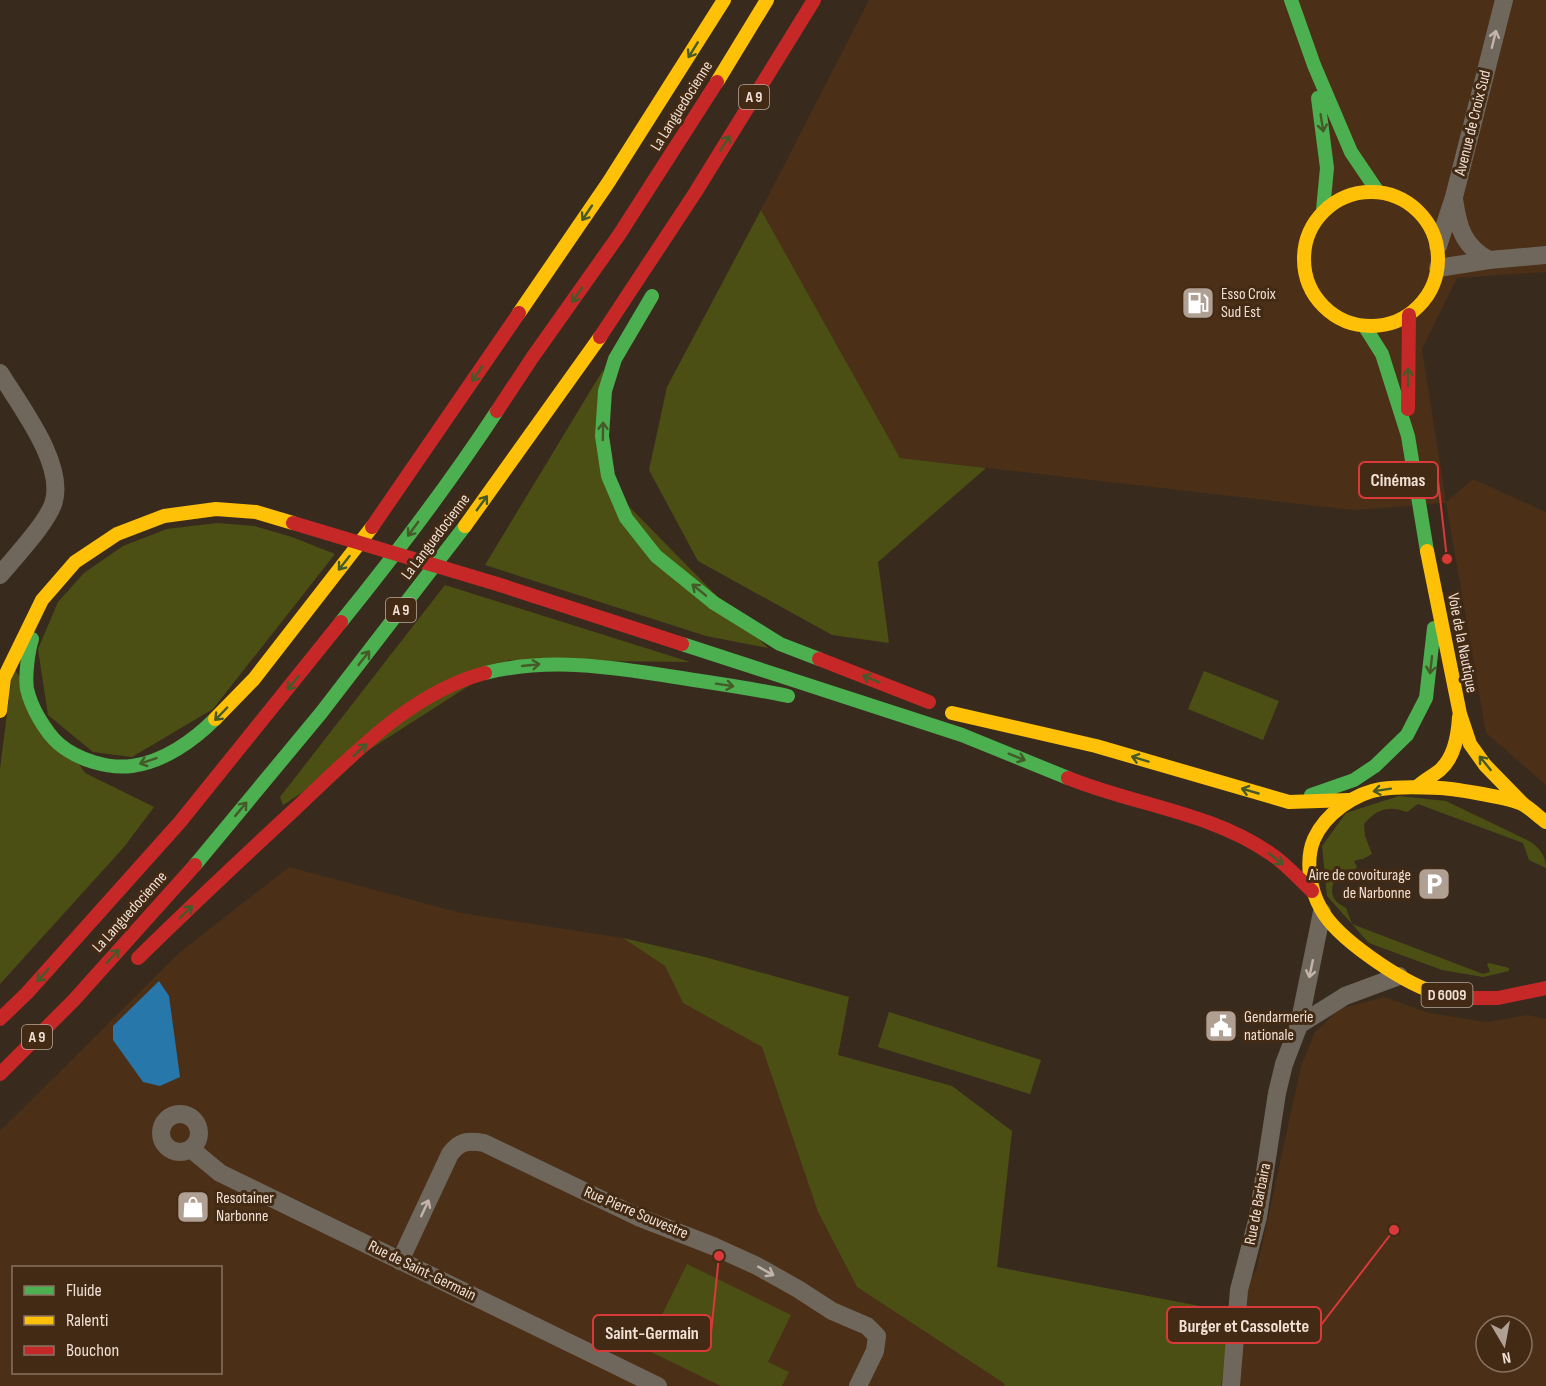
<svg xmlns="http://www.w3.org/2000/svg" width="1546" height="1386" font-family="'Sofia Sans Condensed',sans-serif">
	<rect width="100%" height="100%" fill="#382b1e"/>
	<g fill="#4b2f16" fill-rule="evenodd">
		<path d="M 869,0 L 1546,0 L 1546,272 L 1457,278 L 1422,349 L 1446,502 L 1473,479 L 1546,512 L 1546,785 L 1486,733 L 1446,503 L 1353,510 L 900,458 L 761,210 Z"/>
		<path d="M 289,867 L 461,913 L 623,938 L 665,966 L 683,1003 L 762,1047 L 818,1212 L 857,1287 L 1005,1384 L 1004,1386 L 0,1386 L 0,1131 L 179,953 ZM 14,1268 L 220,1268 L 220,1372 L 14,1372 Z"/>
		<path d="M 1384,997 L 1429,1013 L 1486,1022 L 1528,1015 L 1546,1019 L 1546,1386 L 1221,1386 L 1231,1312 L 1257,1268 L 1301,1066 L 1315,1032 L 1339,1009 ZM 1486,1326 L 1522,1326 L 1522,1362 L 1486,1362 Z"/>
	</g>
	<g fill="#4c4f14">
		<path d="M 761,210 L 900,458 L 986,468 L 878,562 L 889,643 L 832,635 L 698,561 L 649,470 L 667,387 Z"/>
		<path d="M 603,370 L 601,478 L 768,648 L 706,636 L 485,565 Z"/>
		<path d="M 217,523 L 254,526 L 292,537 L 335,554 L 213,709 L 132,757 L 93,752 L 48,715 L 38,649 L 58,602 L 84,573 L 123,546 L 167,529 Z"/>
		<path d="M 445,585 L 690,662 L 509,660 L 283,805 L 280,797 Z"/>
		<path d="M 13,667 L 85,773 L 154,807 L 124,847 L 0,984 L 0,769 Z"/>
		<path d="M 1204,671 L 1279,701 L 1263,740 L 1188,709 Z"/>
		<path d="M 1399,796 L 1446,801 L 1531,842 C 1540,849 1546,856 1546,868 L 1529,860 L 1523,843 L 1418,804 L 1407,812 C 1389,805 1376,809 1364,824 L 1365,836 L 1372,854 L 1361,860 L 1361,859 L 1354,861 L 1357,867 L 1355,869 L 1343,870 C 1334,876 1327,893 1337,902 C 1340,905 1343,906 1346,908 L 1352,924 L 1483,974 L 1490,972 L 1487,964 L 1489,963 L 1509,968 L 1509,971 L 1483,977 L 1442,970 L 1369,943 L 1327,896 L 1322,846 L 1346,813 Z"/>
		<path d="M 623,938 L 705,957 L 849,997 L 838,1055 L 952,1086 L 1012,1131 L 997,1267 L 1231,1312 L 1221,1386 L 1004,1386 L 1005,1384 L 857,1287 L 818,1212 L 762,1047 L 683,1003 L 665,966 Z"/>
		<path d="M 889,1012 L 1041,1060 L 1030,1094 L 878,1047 Z"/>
		<path d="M 687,1264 L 791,1315 L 768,1362 L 789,1372 L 782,1386 L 721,1386 L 645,1349 Z"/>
	</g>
	<path fill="#2777aa" d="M 159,981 L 169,996 L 180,1077 L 160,1086 L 143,1082 L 113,1040 L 113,1026 Z"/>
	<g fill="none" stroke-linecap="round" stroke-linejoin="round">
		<g stroke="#6f675c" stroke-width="18">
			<path d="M 1454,199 C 1458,227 1463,246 1489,260"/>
			<path d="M 1438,246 L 1454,197 L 1504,0"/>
			<path d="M 1438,268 L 1489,260 L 1546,255"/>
			<path d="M 0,373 C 20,406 64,462 54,501 C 49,521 14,558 0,575"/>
			<path d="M 1299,1025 L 1345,996 L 1399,976"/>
			<circle cx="180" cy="1133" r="19"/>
			<path d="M 191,1149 L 220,1173 L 658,1386"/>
			<path d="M 400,1261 L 450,1154 C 460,1141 468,1140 484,1143 L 638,1217 L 713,1246 L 757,1266 L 798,1289 L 832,1311 L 867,1326 L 877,1336 L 875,1351 L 858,1386"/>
			<path d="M 1231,1386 L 1239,1290 L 1258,1217 L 1277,1093 L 1284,1064 L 1299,1025 L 1322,912"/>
		</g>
		<g stroke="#4caf50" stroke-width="14">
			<path d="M 1291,0 L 1314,65 L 1351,152 L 1378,192"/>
			<path d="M 1318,98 L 1327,168 L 1323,210"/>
			<path d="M 652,296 L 615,359 L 605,391 L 602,436 L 608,476 L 626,518 L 656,556 L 714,603 L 780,644 L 819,659"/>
			<path d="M 1365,327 L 1382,354 L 1408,436 L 1427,551"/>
			<path d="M 341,622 C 396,554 449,484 497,411"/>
			<path d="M 32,639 C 28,651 25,677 27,689 C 31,707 45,732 59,744 C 78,760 108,769 132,766 C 163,762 193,741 215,719"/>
			<path d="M 682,644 L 962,735 L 1068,778"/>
			<path d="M 485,673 C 549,657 612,667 675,677 C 713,683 751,688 788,696"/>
			<path d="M 1311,795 L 1354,780 L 1375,766 L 1407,735 L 1426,698 L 1434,628"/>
			<path d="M 195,865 L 321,713 L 465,526"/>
		</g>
		<g stroke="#ffc107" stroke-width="14">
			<path d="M 717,82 L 767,0"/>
			<circle cx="1371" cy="259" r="67"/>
			<path d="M 519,313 L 608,183 L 724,0"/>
			<path d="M 465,526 L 600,337"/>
			<path d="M 1427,551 L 1460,714 L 1470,744 L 1485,765 L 1523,804"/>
			<path d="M 0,711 L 4,678 L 42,600 L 75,562 L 117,534 L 164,516 L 216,509 L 256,512 L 293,523"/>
			<path d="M 952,713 L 1096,746 L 1289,802 L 1349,800"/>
			<path d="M 215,719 L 254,679 L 372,527"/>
			<path d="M 1417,787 C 1424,780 1433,776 1440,770 C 1455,757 1458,735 1459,717"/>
			<path d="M 1464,998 C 1454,996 1443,995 1433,992 C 1401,981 1337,939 1321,909 C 1310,890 1305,860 1314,839 C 1325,814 1355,793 1381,789 C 1400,786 1421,787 1440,788 C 1455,789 1513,798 1524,805 C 1532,810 1539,817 1546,822"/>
		</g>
		<g stroke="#c62828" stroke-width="14">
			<path d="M 600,337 L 695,193 L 814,0"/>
			<path d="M 1408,409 L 1409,315"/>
			<path d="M 497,411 L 532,358 L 619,235 L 717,82"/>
			<path d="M 293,523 L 497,584 L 682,644"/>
			<path d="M 372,527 L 519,313"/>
			<path d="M 819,659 L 929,702"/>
			<path d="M 1068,778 C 1134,805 1211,812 1271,854 C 1286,864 1299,879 1312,891"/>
			<path d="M 138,958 C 189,908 241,859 294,810 C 350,758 409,693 485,673"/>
			<path d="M 1464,998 L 1498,998 L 1546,988"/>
			<path d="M 0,1019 L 27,993 L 180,822 L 341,622"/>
			<path d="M 0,1074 L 74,1000 L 195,865"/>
		</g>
	</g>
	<defs><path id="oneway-shaft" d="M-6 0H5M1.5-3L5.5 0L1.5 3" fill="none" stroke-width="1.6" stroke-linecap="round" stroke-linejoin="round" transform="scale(1.5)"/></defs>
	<g stroke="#c3b5a9">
		<use href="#oneway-shaft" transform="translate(1494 39) rotate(-76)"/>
		<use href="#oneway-shaft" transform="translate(1311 969) rotate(102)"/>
		<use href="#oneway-shaft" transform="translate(425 1208) rotate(-65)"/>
		<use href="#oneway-shaft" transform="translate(766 1271) rotate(29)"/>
	</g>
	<g stroke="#465929">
		<use href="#oneway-shaft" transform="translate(693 50) rotate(122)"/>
		<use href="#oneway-shaft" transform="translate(1322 123) rotate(81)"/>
		<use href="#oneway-shaft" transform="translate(725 143) rotate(-58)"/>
		<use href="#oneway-shaft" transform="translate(587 213) rotate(124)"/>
		<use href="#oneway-shaft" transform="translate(577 295) rotate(125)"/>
		<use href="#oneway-shaft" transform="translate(477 374) rotate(124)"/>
		<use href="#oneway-shaft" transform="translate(1408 377) rotate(-90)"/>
		<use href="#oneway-shaft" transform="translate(603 431) rotate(-89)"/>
		<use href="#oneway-shaft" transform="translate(482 503) rotate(-54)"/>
		<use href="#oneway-shaft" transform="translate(413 529) rotate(126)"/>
		<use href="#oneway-shaft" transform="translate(344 563) rotate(128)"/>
		<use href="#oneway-shaft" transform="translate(699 590) rotate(-141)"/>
		<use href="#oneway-shaft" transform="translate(364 658) rotate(-52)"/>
		<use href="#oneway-shaft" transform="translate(531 665) rotate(-6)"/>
		<use href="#oneway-shaft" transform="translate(1431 665) rotate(97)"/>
		<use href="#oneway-shaft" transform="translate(871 679) rotate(-158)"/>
		<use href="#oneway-shaft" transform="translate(293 683) rotate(129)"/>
		<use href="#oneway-shaft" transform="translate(725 685) rotate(9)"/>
		<use href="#oneway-shaft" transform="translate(221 714) rotate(134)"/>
		<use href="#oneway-shaft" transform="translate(360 750) rotate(-42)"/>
		<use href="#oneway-shaft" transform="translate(1017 757) rotate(22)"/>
		<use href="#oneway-shaft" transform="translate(1140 759) rotate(-163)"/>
		<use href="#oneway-shaft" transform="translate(148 761) rotate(161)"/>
		<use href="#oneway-shaft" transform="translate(1485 763) rotate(-129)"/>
		<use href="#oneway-shaft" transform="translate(1382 790) rotate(171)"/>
		<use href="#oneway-shaft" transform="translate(1250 791) rotate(-164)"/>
		<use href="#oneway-shaft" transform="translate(241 809) rotate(-50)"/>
		<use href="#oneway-shaft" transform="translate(1276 859) rotate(39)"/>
		<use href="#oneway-shaft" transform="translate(186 912) rotate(-44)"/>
		<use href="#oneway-shaft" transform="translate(113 956) rotate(-48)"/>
		<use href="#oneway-shaft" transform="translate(43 975) rotate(132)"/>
	</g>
	<defs>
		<g id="fuel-square" transform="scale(1.725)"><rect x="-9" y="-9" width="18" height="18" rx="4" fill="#b0a094" stroke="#422a14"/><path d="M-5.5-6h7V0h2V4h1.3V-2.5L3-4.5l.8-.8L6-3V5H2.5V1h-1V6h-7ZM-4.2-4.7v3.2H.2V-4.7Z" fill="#fff"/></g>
		<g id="parking-square" transform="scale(1.725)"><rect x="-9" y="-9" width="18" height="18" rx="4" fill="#b0a094" stroke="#422a14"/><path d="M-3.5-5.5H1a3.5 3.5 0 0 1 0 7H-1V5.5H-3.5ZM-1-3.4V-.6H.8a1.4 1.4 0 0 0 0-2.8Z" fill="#fff"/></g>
		<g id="civic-square" transform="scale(1.725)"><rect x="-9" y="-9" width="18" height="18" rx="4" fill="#b0a094" stroke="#422a14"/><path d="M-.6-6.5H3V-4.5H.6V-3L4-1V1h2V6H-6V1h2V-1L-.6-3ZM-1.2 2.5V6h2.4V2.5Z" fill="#fff"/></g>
		<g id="shop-square" transform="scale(1.725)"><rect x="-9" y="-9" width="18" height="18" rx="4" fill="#b0a094" stroke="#422a14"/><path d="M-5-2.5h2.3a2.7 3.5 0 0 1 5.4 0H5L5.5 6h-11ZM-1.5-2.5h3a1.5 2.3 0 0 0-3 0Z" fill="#fff"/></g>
	</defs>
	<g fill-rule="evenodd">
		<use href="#fuel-square" x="1198" y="303"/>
		<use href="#parking-square" x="1434" y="884"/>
		<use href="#civic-square" x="1221" y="1026"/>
		<use href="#shop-square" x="193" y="1207"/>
	</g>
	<g text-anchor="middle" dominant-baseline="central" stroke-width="6" stroke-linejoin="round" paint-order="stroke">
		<g fill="#422a14" stroke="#bca99a" stroke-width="1.5">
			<rect x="739" y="85" width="30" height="24" rx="4.5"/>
			<rect x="386" y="598" width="30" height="24" rx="4.5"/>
			<rect x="1421.5" y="983" width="51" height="24" rx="4.5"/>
			<rect x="22" y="1025" width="30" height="24" rx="4.5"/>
		</g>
		<g font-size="15" font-weight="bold" fill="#f0dfd3">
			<text x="754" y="97">A 9</text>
			<text x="401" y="610">A 9</text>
			<text x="1447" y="995">D 6009</text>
			<text x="37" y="1037">A 9</text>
		</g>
		<g font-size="16" fill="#f0dfd3" stroke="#422a14">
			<text transform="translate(682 106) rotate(-58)">La Languedocienne</text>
			<text transform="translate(1473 123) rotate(-76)">Avenue de Croix Sud</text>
			<text transform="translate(436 537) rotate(-53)">La Languedocienne</text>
			<text transform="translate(1462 643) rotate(79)">Voie de la Nautique</text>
			<text transform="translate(130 912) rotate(-48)">La Languedocienne</text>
			<text transform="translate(1258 1204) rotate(-79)">Rue de Barbaira</text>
			<text transform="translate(636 1213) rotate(23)">Rue Pierre Souvestre</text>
			<text transform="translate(422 1271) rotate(26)">Rue de Saint-Germain</text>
		</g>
		<g font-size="16" fill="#f0dfd3" stroke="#422a14" text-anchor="start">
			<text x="1221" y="294">Esso Croix<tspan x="1221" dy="18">Sud Est</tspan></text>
			<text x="1411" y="875" text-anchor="end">Aire de covoiturage<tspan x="1411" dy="18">de Narbonne</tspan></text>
			<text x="1244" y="1017">Gendarmerie<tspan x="1244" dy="18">nationale</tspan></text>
			<text x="216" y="1198">Resotainer<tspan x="216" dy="18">Narbonne</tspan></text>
		</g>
	</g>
	<path fill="none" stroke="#d93a39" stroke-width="2" d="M1447 559L1438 480M1394 1230L1321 1325M719 1256L711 1333"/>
	<g fill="#d93a39" stroke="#422a14" stroke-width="2">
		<circle cx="1447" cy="559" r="6"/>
		<circle cx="1394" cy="1230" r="6"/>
		<circle cx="719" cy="1256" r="6"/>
	</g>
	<g fill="#422a14" stroke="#d93a39" stroke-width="2">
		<rect x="1359" y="462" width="79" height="36" rx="6"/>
		<rect x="1167" y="1307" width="154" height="36" rx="6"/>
		<rect x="593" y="1315" width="118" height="36" rx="6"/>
	</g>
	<g font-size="18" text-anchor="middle" font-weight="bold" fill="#f0dfd3">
		<text x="1398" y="486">Cinémas</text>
		<text x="1244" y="1332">Burger et Cassolette</text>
		<text x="652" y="1339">Saint-Germain</text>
	</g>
	<rect x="12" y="1266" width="210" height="108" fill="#422a14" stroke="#887260" stroke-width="1.5"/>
	<rect x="24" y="1286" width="30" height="9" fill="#4caf50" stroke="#887260" stroke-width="1.5"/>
	<text x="66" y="1296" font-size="18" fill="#f0dfd3">Fluide</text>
	<rect x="24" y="1316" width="30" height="9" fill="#ffc107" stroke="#887260" stroke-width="1.5"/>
	<text x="66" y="1326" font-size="18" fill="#f0dfd3">Ralenti</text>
	<rect x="24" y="1346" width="30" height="9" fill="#c62828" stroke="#887260" stroke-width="1.5"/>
	<text x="66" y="1356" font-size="18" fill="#f0dfd3">Bouchon</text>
	<g transform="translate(1504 1344) rotate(170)"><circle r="28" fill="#422a14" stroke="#887260" stroke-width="1.5"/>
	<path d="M0-4.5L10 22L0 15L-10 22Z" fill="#b0a094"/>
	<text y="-9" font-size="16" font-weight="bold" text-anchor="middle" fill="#f0dfd3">N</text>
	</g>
</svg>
